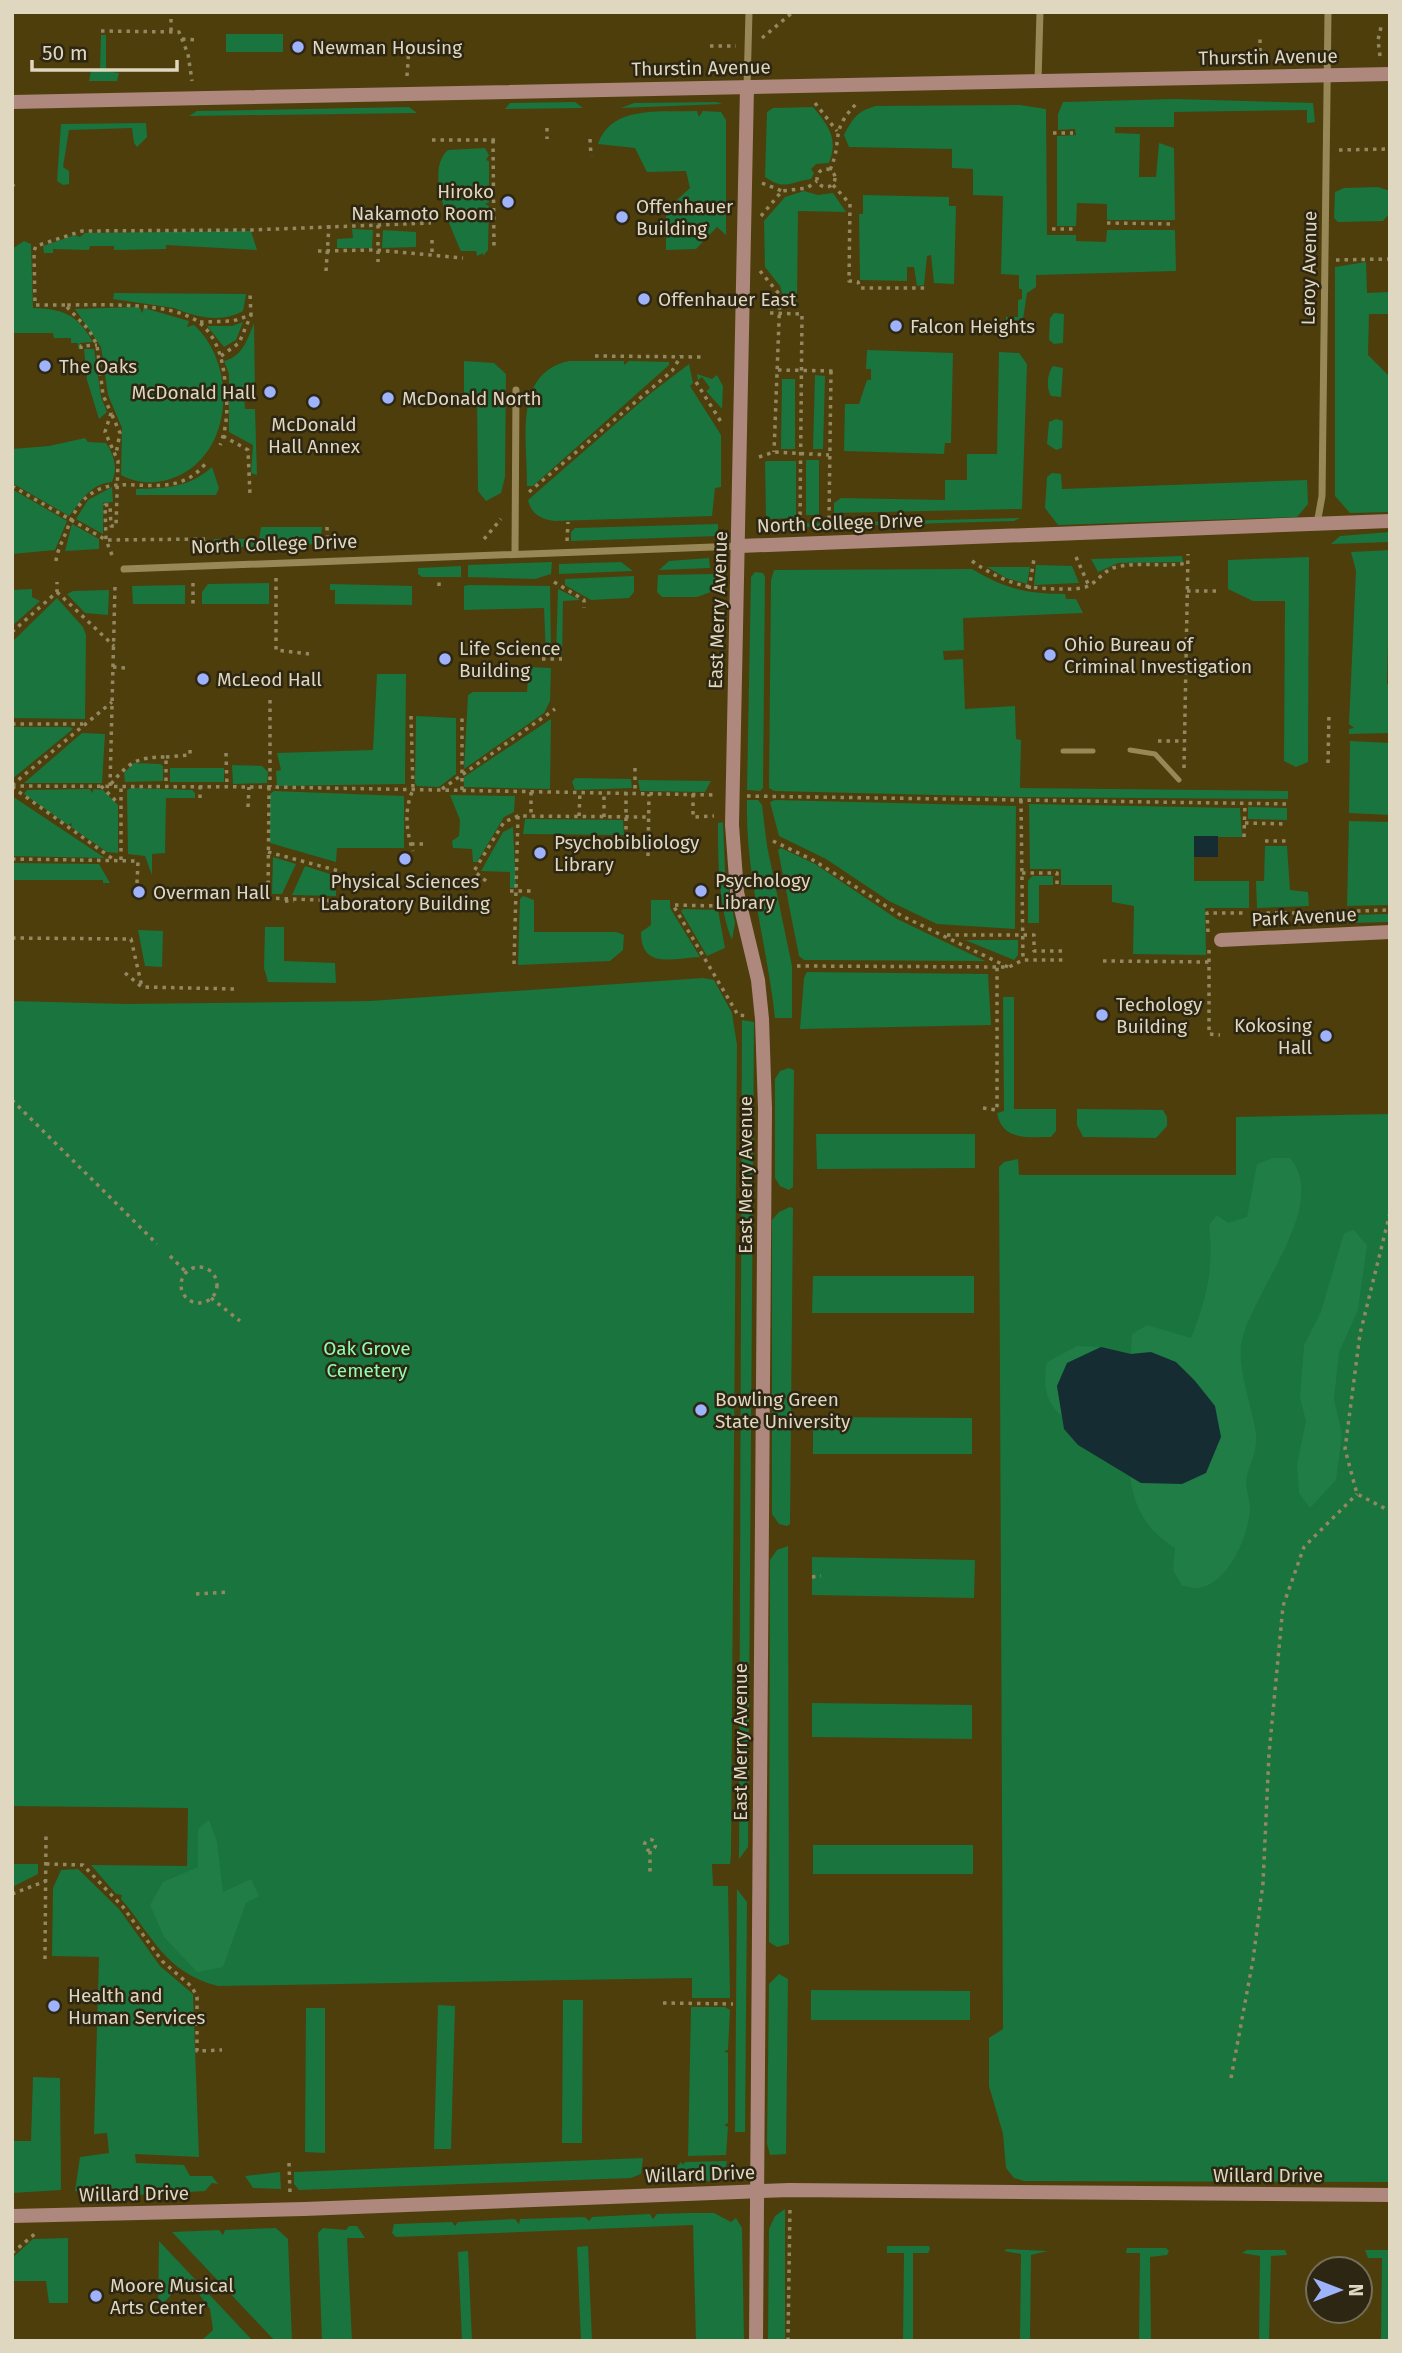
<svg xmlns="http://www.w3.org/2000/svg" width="1402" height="2353" font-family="'Fira Sans',sans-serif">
	<rect width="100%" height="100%" fill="#4d3e0c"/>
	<g fill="#19743e">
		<rect x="226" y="34" width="57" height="18"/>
		<path d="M 101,35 L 106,35 L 106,71 L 119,73 L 117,81 L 89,81 L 91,70 L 100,70 Z"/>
		<path d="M 1174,99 L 1313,103 L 1315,122 L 1307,123 L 1307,110 L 1174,112 L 1174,127 L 1115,127 L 1115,133 L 1140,134 L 1139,177 L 1156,177 L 1159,143 L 1174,148 L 1175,220 L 1107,220 L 1107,204 L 1077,203 L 1076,226 L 1057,226 L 1057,136 L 1076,135 L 1075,129 L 1058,130 L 1058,114 L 1063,102 Z"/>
		<path d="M 575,102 L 583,108 L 505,109 L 510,103 Z"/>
		<path d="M 717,102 L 722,104 L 621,108 L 634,103 Z"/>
		<path d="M 1020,105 L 1046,109 L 1047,235 L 1076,235 L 1076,241 L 1106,242 L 1107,230 L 1175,230 L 1176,271 L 1036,275 L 1036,287 L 1027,293 L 1023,319 L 1006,322 L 1006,317 L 1018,317 L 1018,300 L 1022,299 L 1022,289 L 1019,289 L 1019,275 L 1001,274 L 1003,196 L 973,195 L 973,169 L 952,168 L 952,149 L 849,147 L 844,135 C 853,118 857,111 876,106 Z"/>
		<path d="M 409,107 L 417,113 L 189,116 L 197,111 Z"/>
		<path d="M 813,107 C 828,125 839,139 829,163 L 816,164 L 811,169 L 814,173 L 811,179 C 790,182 785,191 765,177 L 767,112 L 773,108 Z"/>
		<path d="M 697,111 L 699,117 L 703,111 L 721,112 L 726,120 L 726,235 L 717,227 L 696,249 L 666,250 L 666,210 L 690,188 L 686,171 L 647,172 L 635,148 L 598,144 C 612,104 662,113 697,111 Z"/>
		<path d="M 146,123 L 147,137 L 137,147 L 134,143 L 132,128 L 69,130 L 63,167 L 69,171 L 69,184 L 63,185 L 57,181 L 61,124 Z"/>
		<path d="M 485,148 L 489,155 L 486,160 L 489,161 L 489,202 L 485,204 L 489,206 L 488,250 L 483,256 L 483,253 L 477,256 L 476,251 L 461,251 C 451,227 424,171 448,150 Z"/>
		<path d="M 1378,187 L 1390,191 L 1390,213 L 1383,221 L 1338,222 L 1334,218 L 1335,192 L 1344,188 Z"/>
		<path d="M 804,191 L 818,195 L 833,193 L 846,212 L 798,211 L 797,304 L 785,302 L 780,286 L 765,267 L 764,221 L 785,197 Z"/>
		<path d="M 863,195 L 949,197 L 949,206 L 956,206 L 954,284 L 934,283 L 931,255 L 927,256 L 924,285 L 917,286 L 914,267 L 907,267 L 907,281 L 860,280 L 859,214 L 863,214 Z"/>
		<path d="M 352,229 L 373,230 L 372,248 L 337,248 L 337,239 L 353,238 Z"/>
		<path d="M 383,230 L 416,232 L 416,247 L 382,248 Z"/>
		<path d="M 251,231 L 257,250 L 166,245 L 166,249 L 114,250 L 114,246 L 90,246 L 89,250 L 53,249 L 53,253 L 44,253 L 43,246 L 75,235 L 80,237 L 85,233 Z"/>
		<path d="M 24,241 L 31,244 L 33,308 C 63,309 77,314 93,342 L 80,343 L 78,350 L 78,343 L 71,343 L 71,338 L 54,338 L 53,333 L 12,333 L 12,249 Z"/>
		<path d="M 1366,262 L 1367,293 L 1390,292 L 1390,314 L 1369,314 L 1368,355 L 1390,377 L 1390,512 L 1350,513 L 1335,496 L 1335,267 Z"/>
		<path d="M 114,293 L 246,294 L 243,311 C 220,324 193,316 174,308 L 113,299 Z"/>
		<path d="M 135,307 L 140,308 L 142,313 L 144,308 L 189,321 L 187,327 L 194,325 C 240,367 233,462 167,480 C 151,484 136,483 121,475 L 122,428 L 108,395 L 101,347 L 75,309 Z"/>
		<path d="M 1054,313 L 1064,314 L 1063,343 L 1054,344 L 1049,340 L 1050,318 Z"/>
		<path d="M 243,322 L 236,340 L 224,347 L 207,326 L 232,326 Z"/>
		<path d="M 254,323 L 255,392 L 244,393 L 245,409 L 255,409 L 257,475 L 251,473 L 253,445 L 229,432 L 229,374 L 224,361 C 243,356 247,340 254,323 Z"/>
		<path d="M 84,349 L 94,349 L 101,397 L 107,412 L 99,419 L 87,380 Z"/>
		<path d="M 867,350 L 953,353 L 951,443 L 945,443 L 944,454 L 844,451 L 845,404 L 859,404 L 867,380 L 871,380 L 871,369 L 866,369 Z"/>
		<path d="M 999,352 L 1019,353 L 1027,364 L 1022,509 L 834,513 L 834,503 L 841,498 L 945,500 L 945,480 L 967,480 L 967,454 L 997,454 Z"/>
		<path d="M 464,361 L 494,363 L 506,374 L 505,477 L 501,493 L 486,501 L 478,491 L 477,398 L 464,397 Z"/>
		<path d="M 569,361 L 624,361 L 624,365 L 629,361 L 669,362 L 669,365 L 533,486 L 527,486 C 528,441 512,373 569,361 Z"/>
		<path d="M 689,364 L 693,383 L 690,386 L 721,435 L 721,487 L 715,488 L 712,516 L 555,521 C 542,520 531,514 528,500 L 651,393 Z"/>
		<path d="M 1053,366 L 1063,368 L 1061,397 L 1051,396 C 1046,389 1047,373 1053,366 Z"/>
		<path d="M 697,374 L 712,379 L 717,375 L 723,386 L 722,409 L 706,391 L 710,388 L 702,377 L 698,380 Z"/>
		<path d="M 815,375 L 825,376 L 823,449 L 813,449 Z"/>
		<path d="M 782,379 L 795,379 L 795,449 L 781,449 Z"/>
		<path d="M 1056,419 L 1063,421 L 1062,448 L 1056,450 L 1047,444 L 1049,422 Z"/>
		<path d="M 85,438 L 88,442 L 106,443 C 114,455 118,468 112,482 C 90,484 82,500 69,516 L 12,483 L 12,449 L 49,446 Z"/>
		<rect x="806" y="460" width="13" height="55"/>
		<path d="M 767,461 L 796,461 L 796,518 L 770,519 L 766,515 L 765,462 Z"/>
		<path d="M 212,467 L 219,488 L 216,495 L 136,495 L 136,489 C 167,488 188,488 212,467 Z"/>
		<path d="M 1052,473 L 1061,474 L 1062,489 L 1307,480 L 1308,504 L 1297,517 L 1058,525 L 1045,508 L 1047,477 Z"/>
		<path d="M 112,487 L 113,502 L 103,503 L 103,534 L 76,519 L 88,500 Z"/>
		<path d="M 12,489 L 67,521 L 55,550 L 12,554 Z"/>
		<path d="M 1020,518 L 1014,521 L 771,528 L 774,524 Z"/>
		<path d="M 72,524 L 99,539 L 99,549 L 65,551 Z"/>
		<path d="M 718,524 L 718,536 L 571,541 L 571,532 L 575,528 Z"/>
		<path d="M 261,527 L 322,527 L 320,544 L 213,548 L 214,539 L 259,539 Z"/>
		<path d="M 1390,532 L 1390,542 L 1331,544 L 1340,536 Z"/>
		<path d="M 1390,550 L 1387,684 L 1390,684 L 1390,733 L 1349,734 L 1349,729 L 1354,728 L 1349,724 L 1356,571 L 1351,552 Z"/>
		<path d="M 1182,556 L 1183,562 L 1118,563 L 1098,572 L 1091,559 Z"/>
		<path d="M 1309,557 L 1308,762 L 1296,767 L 1284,761 L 1285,601 L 1253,601 L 1228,589 L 1228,560 Z"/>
		<path d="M 709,558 L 710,568 L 659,570 L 669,561 Z"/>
		<path d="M 552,562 L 551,574 L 535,579 L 468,577 L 468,565 Z"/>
		<path d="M 621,562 L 633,571 L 559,574 L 559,564 Z"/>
		<path d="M 1036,565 L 1072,566 L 1079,583 L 1034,585 Z"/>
		<path d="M 461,566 L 461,577 L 422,577 L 418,574 L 418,568 Z"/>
		<path d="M 987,567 L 1030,567 L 1027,584 L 1006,578 Z"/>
		<path d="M 972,569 C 1006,589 1026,594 1065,594 L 1066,599 L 1076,599 L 1083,613 L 963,618 L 964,650 L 943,651 L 944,660 L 963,659 L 965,709 L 1015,706 L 1016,739 L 1021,740 L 1020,788 L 1288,791 L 1288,799 L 1019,797 L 774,791 L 769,788 L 771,580 L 774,570 Z"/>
		<path d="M 755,572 L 763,573 L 765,577 L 763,788 L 760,791 L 747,790 L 751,577 Z"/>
		<path d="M 713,574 L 719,578 L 719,589 L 697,597 L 662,597 L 657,592 L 658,575 Z"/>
		<path d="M 634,576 L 634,592 L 629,598 L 591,600 L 565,585 L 565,579 Z"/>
		<path d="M 269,583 L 269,604 L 202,604 L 202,592 L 208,584 Z"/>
		<path d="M 330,584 L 412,586 L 412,605 L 335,604 L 335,590 L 330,590 Z"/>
		<path d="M 185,585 L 185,604 L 133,604 L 132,586 Z"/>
		<path d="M 468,585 L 550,586 L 551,655 L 546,655 L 544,608 L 464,610 L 464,586 Z"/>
		<path d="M 32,589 L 32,597 L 40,601 L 12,626 L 12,590 Z"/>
		<path d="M 558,589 L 580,600 L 563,601 L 562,655 L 556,655 Z"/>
		<path d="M 109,590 L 108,615 L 85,613 L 67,594 L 73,591 Z"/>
		<path d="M 57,598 L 83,627 L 86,635 L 85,719 L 12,718 L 12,642 Z"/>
		<path d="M 529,667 L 551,668 L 550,701 L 544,713 L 464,769 L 468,695 L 473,692 L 527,692 Z"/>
		<path d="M 377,674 L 406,674 L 405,784 L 277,786 L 276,771 L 281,770 L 277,753 L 373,750 Z"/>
		<path d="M 416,716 L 456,718 L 456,774 L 439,787 L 417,786 L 415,783 Z"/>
		<path d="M 551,719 L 550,789 L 464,787 L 464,777 Z"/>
		<path d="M 12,727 L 70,727 L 73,729 L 12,779 Z"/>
		<path d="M 82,733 L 105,734 L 102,783 L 24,783 Z"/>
		<path d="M 1350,741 L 1390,743 L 1390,815 L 1349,813 Z"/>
		<path d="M 134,763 L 160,764 L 163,766 L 163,781 L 125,782 L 124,773 Z"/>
		<path d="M 232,765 L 262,766 L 268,772 L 267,783 L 233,784 Z"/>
		<rect x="170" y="768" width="54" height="14"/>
		<path d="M 575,778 L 631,779 L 632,788 L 575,790 L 572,782 Z"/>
		<path d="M 638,780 L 711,781 L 705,792 L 640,791 Z"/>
		<path d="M 131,788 L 192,790 L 195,793 L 195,798 L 166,798 L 165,853 L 152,854 L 152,875 L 145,856 L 128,854 L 127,790 Z"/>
		<path d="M 90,789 L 92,793 L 94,789 L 103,790 L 118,805 L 118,853 L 107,852 L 71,827 L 72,823 L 68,825 L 24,794 L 27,790 Z"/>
		<path d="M 274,791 L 404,796 L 404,848 L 337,848 L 336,862 L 270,843 L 270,794 Z"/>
		<path d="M 450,795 L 515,796 L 514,812 L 504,817 L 477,862 L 473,862 L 472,849 L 453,848 L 452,841 L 459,836 L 460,820 Z"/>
		<path d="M 12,796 L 105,858 L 12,856 Z"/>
		<path d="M 747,800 L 758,800 L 762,805 L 767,846 L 792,966 L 792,1018 L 775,1018 C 767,944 745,874 747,800 Z"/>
		<path d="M 775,800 L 1016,806 L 1015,929 L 937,924 L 889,901 L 826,859 L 779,836 L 770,802 Z"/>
		<path d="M 1029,804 L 1240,808 L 1242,837 L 1194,837 L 1194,881 L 1249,881 L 1249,908 L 1205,908 L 1206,955 L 1133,954 L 1134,906 L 1112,902 L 1112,885 L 1061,885 L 1061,869 L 1030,869 Z"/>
		<path d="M 1248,807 L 1287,808 L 1287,820 L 1248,819 Z"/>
		<path d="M 525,819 L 623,820 L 624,835 L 523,834 Z"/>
		<path d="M 1349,821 L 1390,822 L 1390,905 L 1347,906 Z"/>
		<path d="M 723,822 L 725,870 L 735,923 L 732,940 C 718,906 718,859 718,823 Z"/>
		<path d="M 513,827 L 516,888 L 510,888 L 510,872 L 481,871 L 503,832 Z"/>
		<path d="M 1265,846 L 1287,846 L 1290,890 L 1308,892 L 1309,906 L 1257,908 L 1256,881 L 1264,881 Z"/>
		<path d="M 781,848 L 815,864 L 897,919 L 985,961 L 804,960 L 799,956 L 778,850 Z"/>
		<path d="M 273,857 L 296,864 L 282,894 L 272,894 Z"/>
		<path d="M 12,863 L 99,864 L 110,883 L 103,883 L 103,880 L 12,880 Z"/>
		<path d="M 305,866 L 336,876 L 336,896 L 292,895 Z"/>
		<path d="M 1032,876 L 1053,876 L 1053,885 L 1039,885 L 1039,923 L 1028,923 L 1028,881 Z"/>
		<path d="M 523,896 L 534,900 L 534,932 L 616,932 L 624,935 L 623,950 L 610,961 L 518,965 L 520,899 Z"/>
		<path d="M 651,900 L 670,900 L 670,908 L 700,957 C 673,958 641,970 641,932 L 651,925 Z"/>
		<path d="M 683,909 L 718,910 L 725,948 L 707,956 L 681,911 Z"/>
		<path d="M 1390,914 L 1390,922 L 1347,923 L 1347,915 Z"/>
		<path d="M 265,927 L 284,927 L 284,961 L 335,963 L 336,983 L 268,982 L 264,968 Z"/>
		<path d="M 138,930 L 163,931 L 162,967 L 145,966 Z"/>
		<path d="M 965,940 L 1018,940 L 1018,955 L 1014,960 Z"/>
		<path d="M 807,972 L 988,974 L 991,1025 L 800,1029 L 804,978 Z"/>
		<path d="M 703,978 L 714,980 L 732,1013 L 737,1045 L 731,1854 L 730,1864 L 712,1864 L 713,1886 L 728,1886 L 730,1998 L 692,1998 L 692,1978 L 218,1986 C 164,1972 154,1937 121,1899 L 122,1895 L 116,1894 L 91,1865 L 187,1866 L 188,1808 L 12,1806 L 12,1001 L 127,1004 L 370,1001 Z"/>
		<path d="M 1003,997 L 1014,997 L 1014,1109 L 1056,1109 L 1056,1131 L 1051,1137 C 1028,1137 1002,1141 997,1113 L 1004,1111 Z"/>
		<path d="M 742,1020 L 754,1022 L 748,1847 L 739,1859 Z"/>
		<path d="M 789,1068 L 794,1070 L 793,1187 L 789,1190 L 780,1186 L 775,1178 L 775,1079 L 780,1071 Z"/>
		<path d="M 1077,1109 L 1163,1110 L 1167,1117 L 1167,1126 L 1156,1138 L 1083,1137 L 1077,1125 Z"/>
		<path d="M 1390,1114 L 1390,2182 L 1024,2181 L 1014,2178 L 1006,2168 L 1003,2134 L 989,2086 L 989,2038 L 1003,2029 L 999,1167 L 1004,1162 L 1018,1159 L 1019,1175 L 1236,1175 L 1236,1117 Z"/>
		<path d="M 816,1134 L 975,1134 L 975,1168 L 817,1169 Z"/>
		<path d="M 790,1207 L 793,1208 L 790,1524 L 787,1526 L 779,1524 L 772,1514 L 772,1220 L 779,1212 Z"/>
		<path d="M 813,1276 L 974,1276 L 974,1313 L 812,1313 Z"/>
		<path d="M 813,1417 L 972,1418 L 972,1454 L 813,1454 Z"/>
		<path d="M 788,1546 L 789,1944 L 777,1947 L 769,1942 L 770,1560 L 777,1550 Z"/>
		<path d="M 812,1557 L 975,1560 L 974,1598 L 812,1595 Z"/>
		<path d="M 812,1703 L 972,1705 L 972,1739 L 812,1737 Z"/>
		<rect x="813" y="1845" width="160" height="29"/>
		<path d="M 12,1864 L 38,1864 L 38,1874 L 12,1887 Z"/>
		<path d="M 78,1869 L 119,1909 L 160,1966 L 193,1994 L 199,2157 L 135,2154 L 136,2163 L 184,2165 L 190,2176 L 212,2176 L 218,2184 L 212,2183 L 205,2191 L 103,2197 L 75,2191 L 80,2157 L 109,2153 L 107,2133 L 94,2134 L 99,1957 L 52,1956 L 53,1888 L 61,1870 Z"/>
		<path d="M 737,1889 L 747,1902 L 745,2132 L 735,2132 Z"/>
		<path d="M 779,1974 L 788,1979 L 786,2154 L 770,2155 L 767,2144 L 769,1984 Z"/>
		<path d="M 811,1990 L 970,1991 L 970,2020 L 811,2020 Z"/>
		<path d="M 563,2000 L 583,2000 L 582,2143 L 562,2143 Z"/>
		<path d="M 438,2005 L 455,2006 L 451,2149 L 434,2149 Z"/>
		<path d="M 691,2007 L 725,2007 L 730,2010 L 728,2050 L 724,2051 L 728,2053 L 728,2123 L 724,2125 L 728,2127 L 726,2155 L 688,2156 Z"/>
		<path d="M 306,2008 L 325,2008 L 325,2153 L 305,2152 Z"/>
		<path d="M 33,2077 L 60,2078 L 61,2190 L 12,2193 L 12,2141 L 31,2141 Z"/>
		<path d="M 643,2158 L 641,2174 L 631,2178 L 299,2190 L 294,2184 L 294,2172 Z"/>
		<path d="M 727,2161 L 724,2175 L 716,2181 L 679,2181 L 671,2174 L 670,2169 L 676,2168 L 681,2162 L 683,2165 L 685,2162 Z"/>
		<path d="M 280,2172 L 281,2189 L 253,2188 L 245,2176 Z"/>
		<path d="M 785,2209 L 785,2341 L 768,2341 L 769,2229 L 775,2216 Z"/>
		<path d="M 690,2213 L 714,2213 L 731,2222 L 736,2218 L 742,2228 L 744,2341 L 696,2341 L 693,2225 L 396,2237 L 392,2233 L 394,2224 L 452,2222 L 455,2226 L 458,2222 L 515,2219 L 519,2224 L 520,2219 L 585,2217 L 589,2221 L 592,2217 L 650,2214 L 653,2219 L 657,2214 Z"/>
		<path d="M 349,2226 L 357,2226 L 365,2238 L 347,2238 L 352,2341 L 322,2341 L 318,2233 L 323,2228 L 346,2230 Z"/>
		<path d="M 276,2228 L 288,2239 L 292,2341 L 275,2341 L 172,2232 L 219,2230 L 223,2235 L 225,2230 Z"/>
		<path d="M 68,2238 L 68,2303 L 49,2303 L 46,2281 L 12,2281 L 12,2258 L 33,2239 Z"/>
		<path d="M 159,2241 L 253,2341 L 201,2341 L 213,2330 L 210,2309 L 187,2278 L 158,2309 Z"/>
		<path d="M 588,2246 L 592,2341 L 581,2341 L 577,2247 Z"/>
		<path d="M 887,2246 L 929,2246 L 930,2249 L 928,2253 L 913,2253 L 913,2341 L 903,2341 L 904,2253 L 887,2253 Z"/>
		<path d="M 1127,2248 L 1166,2248 L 1169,2251 L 1167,2255 L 1150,2257 L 1151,2341 L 1139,2341 L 1140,2253 L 1126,2253 Z"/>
		<path d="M 1007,2249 L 1048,2251 L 1031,2255 L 1030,2341 L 1020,2341 L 1021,2254 L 1004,2251 Z"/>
		<path d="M 1247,2250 L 1285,2250 L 1287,2255 L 1271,2256 L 1269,2341 L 1259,2341 L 1260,2256 L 1242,2253 Z"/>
		<path d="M 1365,2250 L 1390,2250 L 1390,2341 L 1381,2341 L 1382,2258 L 1368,2258 Z"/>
		<path d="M 468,2251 L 472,2341 L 462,2341 L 458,2252 Z"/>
	</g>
	<g fill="#207d45">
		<path d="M 1273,1158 L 1290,1158 C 1331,1207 1249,1293 1241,1346 C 1238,1372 1253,1408 1256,1435 C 1257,1453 1251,1460 1247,1476 C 1244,1486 1250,1498 1250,1508 C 1249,1535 1229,1584 1198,1588 C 1193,1589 1187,1586 1182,1586 L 1173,1570 L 1175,1548 C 1147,1530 1135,1510 1130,1477 L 1141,1483 L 1215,1406 C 1190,1374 1175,1350 1131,1354 L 1132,1334 L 1147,1325 L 1191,1338 C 1207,1298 1214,1267 1209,1225 L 1217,1215 L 1228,1223 L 1247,1217 L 1257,1164 Z"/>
		<path d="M 1354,1230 L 1367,1245 L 1358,1310 L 1339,1352 L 1334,1399 L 1342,1434 L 1336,1480 L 1310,1508 L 1299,1493 L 1297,1465 L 1306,1421 L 1300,1398 L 1304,1345 L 1321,1312 L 1344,1233 Z"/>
		<path d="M 1077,1346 L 1101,1347 L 1067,1363 L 1057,1386 L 1062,1416 C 1044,1401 1043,1383 1047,1362 Z"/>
		<path d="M 209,1820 L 217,1842 L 223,1892 L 251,1879 L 259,1896 L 246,1903 L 223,1967 L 197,1972 L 164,1937 L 150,1905 L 163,1882 L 198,1867 L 198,1829 Z"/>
	</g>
	<g fill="#152d32">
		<rect x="1194" y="836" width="24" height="21"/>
		<path d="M 1101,1347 L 1131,1354 L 1151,1352 L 1176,1362 L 1195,1381 L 1215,1406 L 1221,1437 L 1206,1473 L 1182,1484 L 1141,1483 L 1078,1445 L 1064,1429 L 1057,1386 L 1067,1363 Z"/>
	</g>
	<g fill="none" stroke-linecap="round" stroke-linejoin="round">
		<g stroke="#948863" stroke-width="3.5" stroke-dasharray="3.5 5" stroke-linecap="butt">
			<path d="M 101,31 L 179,32 L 188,54 L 192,81"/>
			<path d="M 171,31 L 171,12"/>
			<path d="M 762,38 L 793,12"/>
			<path d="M 182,39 L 196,40"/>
			<path d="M 710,46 L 736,46"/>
			<path d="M 1380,56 L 1378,40 L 1381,27"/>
			<path d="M 1260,60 L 1260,37"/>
			<path d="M 407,76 L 409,48"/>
			<path d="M 815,103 L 837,131"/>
			<path d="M 547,128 L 547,139"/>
			<path d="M 1053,133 L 1073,133"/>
			<path d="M 590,139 L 591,156"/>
			<path d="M 432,140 L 499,140"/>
			<path d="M 493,140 L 494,248"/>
			<path d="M 1339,150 L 1390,149"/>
			<circle cx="826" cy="178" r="9"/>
			<path d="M 830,170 C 844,138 828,133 857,103"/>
			<path d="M 762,183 L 782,191"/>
			<path d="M 833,185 L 850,204 L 849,281 L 858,282 L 860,288 L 928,288"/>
			<path d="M 12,187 L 14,184"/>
			<path d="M 761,216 L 782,191 L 807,188 L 817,181"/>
			<path d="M 1107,223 L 1175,224"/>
			<path d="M 378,225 L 378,262"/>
			<path d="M 1052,229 L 1076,229"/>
			<path d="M 432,240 L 432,254"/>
			<path d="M 318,251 L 376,250 L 463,258"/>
			<path d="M 1336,260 L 1390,259"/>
			<path d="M 326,271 L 329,225"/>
			<path d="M 760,271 L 780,295 L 774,452"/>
			<path d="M 65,305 L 35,305 L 34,251 L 36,246 L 82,231 L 251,230 L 431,223"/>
			<path d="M 770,313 L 802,314 L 800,519"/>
			<path d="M 200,322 L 233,321 L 251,315 L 250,294"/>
			<path d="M 81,349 L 81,346 L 97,345"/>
			<path d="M 221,356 L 239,343 L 251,315"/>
			<path d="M 595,356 L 704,357"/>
			<path d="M 778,370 L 836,371"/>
			<path d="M 696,382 L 723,425"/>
			<path d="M 112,415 L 120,433 L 116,454"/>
			<path d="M 223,436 L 248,450 L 250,495"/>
			<path d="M 759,457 L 774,452 L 829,455"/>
			<path d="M 12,486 L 106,540 L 208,539"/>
			<path d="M 529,492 L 672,371 L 681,356"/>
			<path d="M 829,519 L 831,371"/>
			<path d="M 327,527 L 328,547"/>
			<path d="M 484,539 L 501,519"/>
			<path d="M 567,541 L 568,522"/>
			<path d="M 202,552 L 208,539"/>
			<path d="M 112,555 L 106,540 L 105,505 L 110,505 L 111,526 L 116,526 L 118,461 L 105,432 L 111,413 L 103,395 L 97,345 L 89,330 L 65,305 C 98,305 175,301 201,324 C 218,339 223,361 225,382 C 228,404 228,425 220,445"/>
			<path d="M 1076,557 L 1089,586"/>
			<path d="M 56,561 C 57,551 63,540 67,530 C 96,445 163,517 206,463"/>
			<path d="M 972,561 C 1000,581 1024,589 1058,589 C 1067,589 1082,590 1090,585 C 1100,579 1105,569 1117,567 C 1140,561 1164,568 1187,563"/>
			<path d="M 276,578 L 276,650 L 309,654"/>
			<path d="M 554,582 L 584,600 L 584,608"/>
			<path d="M 193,583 L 193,604"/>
			<path d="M 439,586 L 439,581"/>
			<path d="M 1029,589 L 1034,559"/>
			<path d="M 1187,591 L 1218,591"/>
			<path d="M 57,592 L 114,646"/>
			<path d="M 12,632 L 57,592 L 57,582"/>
			<path d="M 542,659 L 562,659"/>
			<path d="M 113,667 L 125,668"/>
			<path d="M 270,700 L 270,787"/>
			<path d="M 411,716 L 413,790 C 404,809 406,831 413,851"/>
			<path d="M 12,724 L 83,724"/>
			<path d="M 1158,741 L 1184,741"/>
			<path d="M 226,753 L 227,787"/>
			<path d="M 166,757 L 190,755 L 190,745"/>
			<path d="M 1328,763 L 1329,713"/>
			<path d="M 635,768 L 635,792"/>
			<path d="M 1184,768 L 1188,554"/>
			<path d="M 111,784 C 129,762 137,757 166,757 L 166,786"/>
			<path d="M 12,785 L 112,702"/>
			<path d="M 12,786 L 270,787 L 717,795"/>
			<path d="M 101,786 L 119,804"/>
			<path d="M 110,786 L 115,586"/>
			<path d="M 200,786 L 200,798"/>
			<path d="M 12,787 L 113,859"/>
			<path d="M 269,787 L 268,898 L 341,901"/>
			<path d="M 442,789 L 555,709"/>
			<path d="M 462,790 L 462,718"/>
			<path d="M 531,792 L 531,816"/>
			<path d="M 626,792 L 626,842 L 648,842"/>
			<path d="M 693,794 L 693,817 L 714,816"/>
			<path d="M 747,796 L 1287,804"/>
			<path d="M 1021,800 L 1023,960"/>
			<path d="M 248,807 L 249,787"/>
			<path d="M 579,816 L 580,792"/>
			<path d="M 604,817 L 604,792"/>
			<path d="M 1245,823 L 1287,824"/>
			<path d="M 1244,837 L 1245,803"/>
			<path d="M 773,841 L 813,860 L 902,916 L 1008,967"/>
			<path d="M 1265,841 L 1287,841"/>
			<path d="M 411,844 L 424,844"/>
			<path d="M 268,852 L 339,871"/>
			<path d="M 648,856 L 649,794"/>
			<path d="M 12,859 L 138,861 L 137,883"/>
			<path d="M 121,860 L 121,785"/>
			<path d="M 1022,873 L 1057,873 L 1057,885"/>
			<path d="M 486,881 L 474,871 L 504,822 L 518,816 L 649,817"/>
			<path d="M 510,891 L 534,891"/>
			<path d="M 285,901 L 294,901"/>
			<path d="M 721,906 L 673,905 L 738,1015 L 748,1016"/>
			<path d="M 1323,912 L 1390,910"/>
			<path d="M 1258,913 L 1305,913"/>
			<path d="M 1208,932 L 1207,913 L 1246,913"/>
			<path d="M 947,935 L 1034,935 L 1034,951 L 1066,951"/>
			<path d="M 12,938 L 131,939 L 142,987"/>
			<path d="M 1209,950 L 1209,1034 L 1220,1035"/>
			<path d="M 1103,961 L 1209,962"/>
			<path d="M 514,964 L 518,816"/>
			<path d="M 797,966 L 1009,967 L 1023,960 L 1065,960"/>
			<path d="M 125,973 L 142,987 L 235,989"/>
			<path d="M 12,1100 L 157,1244"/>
			<path d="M 983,1108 L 997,1110 L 997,967"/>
			<path d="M 1390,1213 L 1360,1334 L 1345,1449 L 1357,1494 L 1390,1511"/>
			<path d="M 170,1256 L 186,1272"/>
			<circle cx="199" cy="1285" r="18"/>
			<path d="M 211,1298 L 240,1321"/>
			<path d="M 812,1577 L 821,1576"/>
			<path d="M 196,1594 L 229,1592"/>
			<circle cx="650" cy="1845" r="5.5"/>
			<path d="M 650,1851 L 650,1874"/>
			<path d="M 46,1864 L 83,1865 L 123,1907 L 162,1961 L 192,1987 L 197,1997 L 197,2051 L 222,2050"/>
			<path d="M 12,1894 L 46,1881"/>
			<path d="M 45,1959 L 46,1834"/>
			<path d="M 663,2003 L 733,2004"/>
			<path d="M 1231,2078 L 1253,1960 L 1263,1883 L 1269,1754 L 1283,1606 L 1304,1547 L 1357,1494"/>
			<path d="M 289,2163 L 290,2193"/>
			<path d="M 12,2253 L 36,2233"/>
			<path d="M 788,2341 L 790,2206"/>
		</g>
		<g stroke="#988858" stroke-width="5">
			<path d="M 1130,750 L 1155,754 L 1179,780"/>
			<path d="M 1063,751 L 1093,751"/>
		</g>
		<g stroke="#988858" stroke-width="7">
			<path d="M 1038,81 L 1040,12"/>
			<path d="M 747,87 L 749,12"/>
			<path d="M 1317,524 L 1322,496 L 1328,12"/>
			<path d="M 515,554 L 516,390"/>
			<path d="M 124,569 L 739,546"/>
		</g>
		<g stroke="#ae877d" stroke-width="14">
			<path d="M 747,87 L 732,825 L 737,892 L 758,980 L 762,1019 L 765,1109 L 756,2341"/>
			<path d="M 12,102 L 1390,74"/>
			<path d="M 740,546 L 1390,521"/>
			<path d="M 1221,940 L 1390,932"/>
			<path d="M 12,2216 L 304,2209 L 789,2190 L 1390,2195"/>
		</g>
	</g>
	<g fill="#9fb3fd" stroke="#2d2612" stroke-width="2.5">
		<circle cx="298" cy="47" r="7"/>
		<circle cx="508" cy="202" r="7"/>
		<circle cx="622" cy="217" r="7"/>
		<circle cx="644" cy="299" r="7"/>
		<circle cx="896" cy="326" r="7"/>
		<circle cx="45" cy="366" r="7"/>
		<circle cx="270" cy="392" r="7"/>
		<circle cx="388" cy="398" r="7"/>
		<circle cx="314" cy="402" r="7"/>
		<circle cx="1050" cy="655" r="7"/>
		<circle cx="445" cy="659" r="7"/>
		<circle cx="203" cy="679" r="7"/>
		<circle cx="540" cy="853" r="7"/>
		<circle cx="405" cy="859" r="7"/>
		<circle cx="701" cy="891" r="7"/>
		<circle cx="139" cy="892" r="7"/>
		<circle cx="1102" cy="1015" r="7"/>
		<circle cx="1326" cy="1036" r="7"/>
		<circle cx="701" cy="1410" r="7"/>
		<circle cx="54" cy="2006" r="7"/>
		<circle cx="96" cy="2296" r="7"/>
	</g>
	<g text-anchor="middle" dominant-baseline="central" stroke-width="5" stroke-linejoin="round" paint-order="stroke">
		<g font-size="19" fill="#dfd7bf" stroke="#2d2612" text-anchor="start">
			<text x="312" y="47">Newman Housing</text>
			<text x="494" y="191" text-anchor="end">Hiroko<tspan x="494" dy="22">Nakamoto Room</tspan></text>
			<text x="636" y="206">Offenhauer<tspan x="636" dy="22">Building</tspan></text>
			<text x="658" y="299">Offenhauer East</text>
			<text x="910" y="326">Falcon Heights</text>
			<text x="59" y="366">The Oaks</text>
			<text x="256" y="392" text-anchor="end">McDonald Hall</text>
			<text x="402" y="398">McDonald North</text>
			<text x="314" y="424" text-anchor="middle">McDonald<tspan x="314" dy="22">Hall Annex</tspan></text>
			<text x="1064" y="644">Ohio Bureau of<tspan x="1064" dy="22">Criminal Investigation</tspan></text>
			<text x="459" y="648">Life Science<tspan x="459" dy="22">Building</tspan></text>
			<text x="217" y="679">McLeod Hall</text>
			<text x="554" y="842">Psychobibliology<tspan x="554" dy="22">Library</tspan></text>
			<text x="715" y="880">Psychology<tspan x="715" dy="22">Library</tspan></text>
			<text x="405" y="881" text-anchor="middle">Physical Sciences<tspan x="405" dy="22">Laboratory Building</tspan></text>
			<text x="153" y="892">Overman Hall</text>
			<text x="1116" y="1004">Techology<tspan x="1116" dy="22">Building</tspan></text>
			<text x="1312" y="1025" text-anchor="end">Kokosing<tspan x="1312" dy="22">Hall</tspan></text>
			<text x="715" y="1399">Bowling Green<tspan x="715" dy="22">State University</tspan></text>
			<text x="68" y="1995">Health and<tspan x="68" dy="22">Human Services</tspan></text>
			<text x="110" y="2285">Moore Musical<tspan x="110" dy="22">Arts Center</tspan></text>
		</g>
		<g font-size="19" fill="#dfd7bf" stroke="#2d2612">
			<text transform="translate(1268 57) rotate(-1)">Thurstin Avenue</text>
			<text transform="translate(701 68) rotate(-1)">Thurstin Avenue</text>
			<text transform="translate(1309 268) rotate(-89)">Leroy Avenue</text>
			<text transform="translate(840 523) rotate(-2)">North College Drive</text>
			<text transform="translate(274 544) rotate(-2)">North College Drive</text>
			<text transform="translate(718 610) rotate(-88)">East Merry Avenue</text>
			<text transform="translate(1304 917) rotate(-3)">Park Avenue</text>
			<text transform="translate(745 1175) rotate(-90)">East Merry Avenue</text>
			<text transform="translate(740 1742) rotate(-90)">East Merry Avenue</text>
			<text transform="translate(700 2174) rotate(-2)">Willard Drive</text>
			<text x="1268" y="2175">Willard Drive</text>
			<text transform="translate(134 2194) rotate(-1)">Willard Drive</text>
		</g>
		<g font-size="19" fill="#90fdb0" stroke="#2d2612">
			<text x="367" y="1348">Oak Grove<tspan x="367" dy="22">Cemetery</tspan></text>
		</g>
	</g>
	<rect width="1402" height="2353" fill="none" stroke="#dfd7bf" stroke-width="28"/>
	<g transform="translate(1339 2290) rotate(90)"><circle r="33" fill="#2d2612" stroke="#746d57" stroke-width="2"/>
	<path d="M0-5L12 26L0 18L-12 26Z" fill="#9fb3fd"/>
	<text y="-10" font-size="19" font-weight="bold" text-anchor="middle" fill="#dfd7bf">N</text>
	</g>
	<path d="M32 60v10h145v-10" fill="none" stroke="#dfd7bf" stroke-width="3.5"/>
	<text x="42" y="60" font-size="21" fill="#dfd7bf" stroke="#2d2612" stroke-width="5" paint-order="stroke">50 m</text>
</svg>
